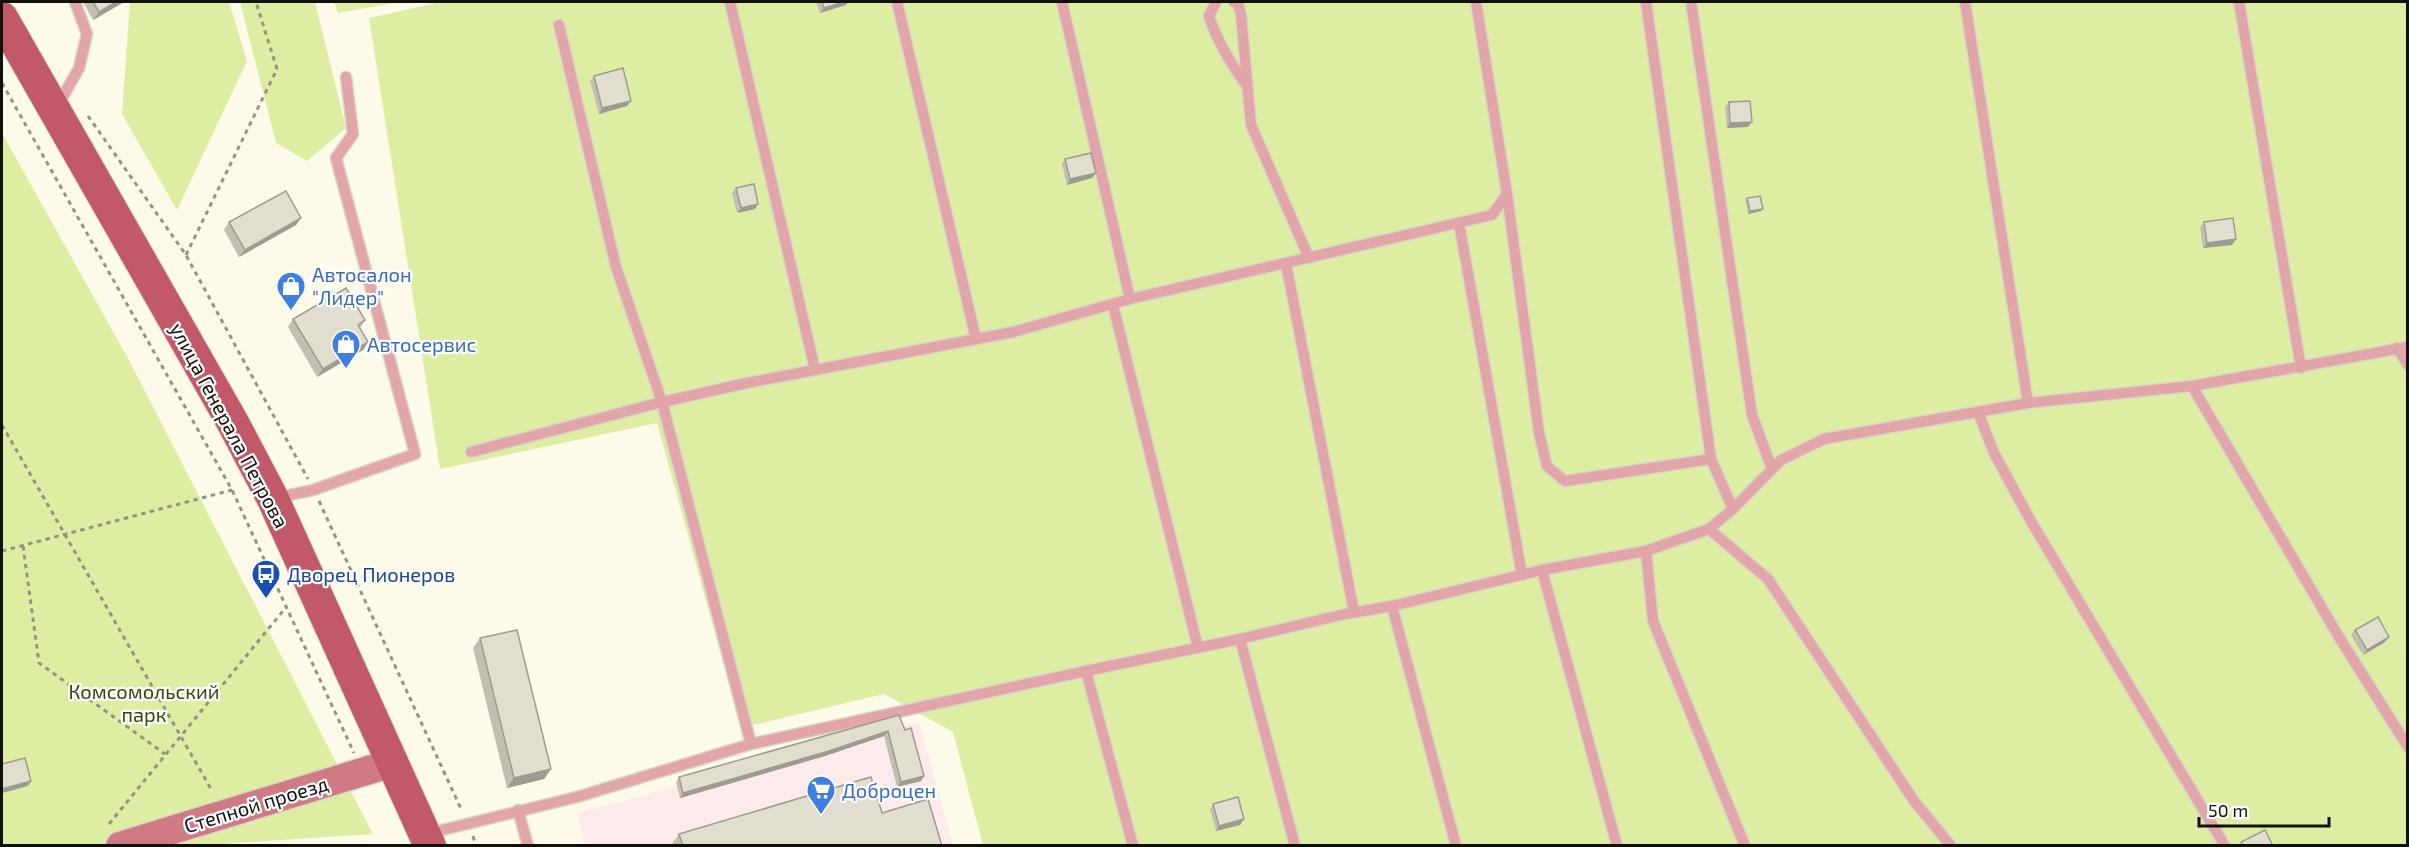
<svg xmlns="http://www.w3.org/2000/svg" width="2409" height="847" font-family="'Exo 2',sans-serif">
	<rect width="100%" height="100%" fill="#fefaea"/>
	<path fill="#fcebea" d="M 919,722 L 953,845 L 585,845 L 577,813 Z"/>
	<g fill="#ddeea3">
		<path d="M 130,2 L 229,2 L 247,61 L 177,210 L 122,114 Z"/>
		<path d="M 240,2 L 315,2 L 346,128 L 307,161 L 276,143 Z"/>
		<path d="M 334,2 L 400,2 L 338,13 Z"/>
		<path d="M 441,2 L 2407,2 L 2407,845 L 983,845 L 953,732 L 884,694 L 741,728 L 657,423 L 440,469 L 369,18 Z"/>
		<path d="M 2,133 L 130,362 L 373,834 L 189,846 L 2,845 Z"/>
	</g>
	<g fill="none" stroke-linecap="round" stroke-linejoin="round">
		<g stroke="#d8d5c6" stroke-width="13">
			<g id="service">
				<path d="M 730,2 L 815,370"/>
				<path d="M 897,2 L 976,339"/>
				<path d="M 1062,2 L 1130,299"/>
				<path d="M 1216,2 L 1209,16 C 1217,42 1231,64 1247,86"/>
				<path d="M 1234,2 L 1238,3 L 1241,15 L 1251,125 L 1309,258"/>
				<path d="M 1646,2 L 1711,459 L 1733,509"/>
				<path d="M 1691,2 L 1752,415 L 1772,469"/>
				<path d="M 1965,2 L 2028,403"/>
				<path d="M 2239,2 L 2301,368"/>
				<path d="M 559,25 L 616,267 L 662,402 L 751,744"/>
				<path d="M 57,107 L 79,68 L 87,34 L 75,2"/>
				<path d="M 1507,194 L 1539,433 L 1547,466 L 1565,481 L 1711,459"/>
				<path d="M 1459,223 L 1522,575"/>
				<path d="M 1286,264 L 1354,612"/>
				<path d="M 1113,305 L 1198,648"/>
				<path d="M 2397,348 L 2408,365"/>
				<path d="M 2192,386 L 2339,637 L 2408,747"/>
				<path d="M 1978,412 L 1994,453 L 2032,523 L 2225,846"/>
				<path d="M 471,452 L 662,402 L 747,383 L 1013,332 L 1130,299 L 1492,215 L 1507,194 L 1476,2"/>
				<path d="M 276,498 L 313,490 L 415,454 L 336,158 L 353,134 L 346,77"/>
				<path d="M 1709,529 L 1768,579 L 1914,801 L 1951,846"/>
				<path d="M 1646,551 L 1653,621 L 1745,846"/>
				<path d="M 1542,570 L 1617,846"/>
				<path d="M 1392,606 L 1456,846"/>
				<path d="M 1240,639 L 1295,846"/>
				<path d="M 1086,671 L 1133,846"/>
				<path d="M 518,810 L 528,846"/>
				<path d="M 426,834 L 577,797 L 751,744 L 1086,671 L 1240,639 L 1345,614 L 1392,606 L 1542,570 L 1646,551 L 1709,529 L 1733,509 L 1781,460 L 1824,439 L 2028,403 L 2192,386 L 2408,347"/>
			</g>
		</g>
		<g stroke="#d8d5c6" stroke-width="31">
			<path id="secondary" d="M 120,846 L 392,763"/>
		</g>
		<g stroke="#d8d5c6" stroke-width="34">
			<path id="primary" d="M 2,18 L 233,423 L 273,499 L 430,846"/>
		</g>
		<g stroke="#959286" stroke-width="3" stroke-dasharray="4.5 4.5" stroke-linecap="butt">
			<path d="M 2,83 L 232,490 L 354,753"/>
			<path d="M 88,116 L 186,255 L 308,479"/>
			<path d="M 186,255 L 277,69 L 256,2"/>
			<path d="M 2,425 L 211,789"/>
			<path d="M 319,501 L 462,811"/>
			<path d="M 23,546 L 39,663 L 165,754"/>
			<path d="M 2,551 L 232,490"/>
			<path d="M 109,824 L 287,606"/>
			<path d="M 473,836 L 476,846"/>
		</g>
		<use href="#service" stroke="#e1a5aa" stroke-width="10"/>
		<use href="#secondary" stroke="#d07a83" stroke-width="28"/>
		<use href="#primary" stroke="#c25968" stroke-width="32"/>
	</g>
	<g fill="#c2bfb2">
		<path d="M 83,2 L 124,2 L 93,20 Z"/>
		<path d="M 816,2 L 848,2 L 846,5 L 820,13 Z"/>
		<path d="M 594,76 L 627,106 L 599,114 L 590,81 Z"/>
		<path d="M 1729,102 L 1748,127 L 1727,128 L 1725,107 Z"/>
		<path d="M 1065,159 L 1096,173 L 1092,178 L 1067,185 L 1062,164 Z"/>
		<path d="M 736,188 L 758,204 L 755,209 L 737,213 L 732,193 Z"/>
		<path d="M 1747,198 L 1763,209 L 1761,211 L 1748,214 L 1745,200 Z"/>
		<path d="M 301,218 L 296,225 L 239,257 L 224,230 L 229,222 Z"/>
		<path d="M 2204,222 L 2232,245 L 2203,248 L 2200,227 Z"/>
		<path d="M 293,319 L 365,320 L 360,328 L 368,342 L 363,350 L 317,377 L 288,327 Z"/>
		<path d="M 2355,630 L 2385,642 L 2363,655 L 2351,635 Z"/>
		<path d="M 480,638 L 551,769 L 544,779 L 507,788 L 473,648 Z"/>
		<path d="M 899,715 L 921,781 L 897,787 L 884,736 L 825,756 L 680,798 L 676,782 L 679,777 Z"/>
		<path d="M 1213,804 L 1244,819 L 1240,825 L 1216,831 L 1210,809 Z"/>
		<path d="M 882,813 L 942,846 L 673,846 L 672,844 L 679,834 Z"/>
	</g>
	<g fill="#9e9b91">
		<path d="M 116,2 L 124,2 L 93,20 L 99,12 Z"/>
		<path d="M 844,2 L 848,2 L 846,5 L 820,13 L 824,8 Z"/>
		<path d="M 631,101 L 627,106 L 599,114 L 602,108 Z"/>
		<path d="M 1752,122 L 1748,127 L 1727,128 L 1730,123 Z"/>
		<path d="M 1096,173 L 1092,178 L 1067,185 L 1070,179 Z"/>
		<path d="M 758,204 L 755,209 L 737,213 L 741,208 Z"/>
		<path d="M 1763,209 L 1761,211 L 1748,214 L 1750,211 Z"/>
		<path d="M 301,218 L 296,225 L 239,257 L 245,250 Z"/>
		<path d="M 2236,239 L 2232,245 L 2203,248 L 2207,243 Z"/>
		<path d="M 368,342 L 363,350 L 317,377 L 323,369 Z"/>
		<path d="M 2389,637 L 2385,642 L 2363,655 L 2367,650 Z"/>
		<path d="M 888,731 L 884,736 L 825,756 L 680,798 L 683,793 Z"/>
		<path d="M 551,769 L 544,779 L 507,788 L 514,778 Z"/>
		<path d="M 924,776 L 921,781 L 897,787 L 901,782 Z"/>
		<path d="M 31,781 L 28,786 L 2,793 L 2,789 Z"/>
		<path d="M 1244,819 L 1240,825 L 1216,831 L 1219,826 Z"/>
	</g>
	<g fill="#e2decf" stroke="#9e9b91" stroke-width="1.5">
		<path d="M 93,2 L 116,2 L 99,12 Z"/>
		<path d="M 822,2 L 844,2 L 824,8 Z"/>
		<path d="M 623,68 L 631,101 L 602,108 L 594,76 Z"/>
		<path d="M 1750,101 L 1752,122 L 1730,123 L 1729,102 Z"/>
		<path d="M 1091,153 L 1096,173 L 1070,179 L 1065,159 Z"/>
		<path d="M 754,184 L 758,204 L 741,208 L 736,188 Z"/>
		<path d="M 286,191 L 301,218 L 245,250 L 229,222 Z"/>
		<path d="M 1760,196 L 1763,209 L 1750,211 L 1747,198 Z"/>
		<path d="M 2233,218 L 2236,239 L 2207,243 L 2204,222 Z"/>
		<path d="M 346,288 L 365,320 L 358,325 L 368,342 L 323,369 L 293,319 Z"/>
		<path d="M 2378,617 L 2389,637 L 2367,650 L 2355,630 Z"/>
		<path d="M 517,630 L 551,769 L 514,778 L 480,638 Z"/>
		<path d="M 899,715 L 905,730 L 911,728 L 924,776 L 901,782 L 888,731 L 829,751 L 683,793 L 679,777 Z"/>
		<path d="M 25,758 L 31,781 L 2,789 L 2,764 Z"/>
		<path d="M 871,777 L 882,813 L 928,799 L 942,846 L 683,846 L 679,834 Z"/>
		<path d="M 1238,797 L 1244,819 L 1219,826 L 1213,804 Z"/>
		<path d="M 2265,830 L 2273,846 L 2243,846 L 2241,842 Z"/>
	</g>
	<defs>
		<g id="shop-pin" transform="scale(1.5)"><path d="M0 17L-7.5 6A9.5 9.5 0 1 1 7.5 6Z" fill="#3f7fe0" stroke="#fff"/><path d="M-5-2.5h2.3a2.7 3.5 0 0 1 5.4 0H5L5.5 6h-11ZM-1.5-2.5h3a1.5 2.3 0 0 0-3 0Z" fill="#fff"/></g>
		<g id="bus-pin" transform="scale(1.5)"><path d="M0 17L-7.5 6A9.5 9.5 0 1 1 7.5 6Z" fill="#1a4fb4" stroke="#fff"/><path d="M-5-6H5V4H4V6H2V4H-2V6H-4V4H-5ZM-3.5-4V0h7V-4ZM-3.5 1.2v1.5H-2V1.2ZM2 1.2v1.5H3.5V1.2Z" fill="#fff"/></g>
		<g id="supermarket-pin" transform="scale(1.5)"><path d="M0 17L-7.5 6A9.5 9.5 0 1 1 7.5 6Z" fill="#3f7fe0" stroke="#fff"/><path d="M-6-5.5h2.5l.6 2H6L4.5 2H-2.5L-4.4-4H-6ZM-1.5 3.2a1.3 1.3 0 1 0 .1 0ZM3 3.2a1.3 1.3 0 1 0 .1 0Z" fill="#fff"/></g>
	</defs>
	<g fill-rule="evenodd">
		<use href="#shop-pin" x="291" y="286"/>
		<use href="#shop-pin" x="346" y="344"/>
		<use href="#bus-pin" x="266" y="574"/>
		<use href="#supermarket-pin" x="821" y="790"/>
	</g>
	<g text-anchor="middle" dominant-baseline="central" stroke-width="4.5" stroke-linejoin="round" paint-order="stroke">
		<g font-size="20" fill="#366cbe" stroke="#fff" text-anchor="start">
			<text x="312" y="274">Автосалон<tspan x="312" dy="23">"Лидер"</tspan></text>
			<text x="367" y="344">Автосервис</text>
			<text x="842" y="790">Доброцен</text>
		</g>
		<g font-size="20" fill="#11100a" stroke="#fff">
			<text transform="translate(230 425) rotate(62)">улица Генерала Петрова</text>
			<text transform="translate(256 804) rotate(-17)">Степной проезд</text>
		</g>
		<g font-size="20" fill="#164399" stroke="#fff" text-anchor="start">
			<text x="287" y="574">Дворец Пионеров</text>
		</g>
		<g font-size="20" fill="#394209" stroke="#fff">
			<text x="144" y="691">Комсомольский<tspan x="144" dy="23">парк</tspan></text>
		</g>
	</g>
	<rect width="2409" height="847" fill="none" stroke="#11100a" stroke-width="6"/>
	<path d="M2199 817v9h130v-9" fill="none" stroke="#11100a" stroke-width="3"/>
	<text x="2208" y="817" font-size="18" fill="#11100a" stroke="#ffffff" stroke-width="4.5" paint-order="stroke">50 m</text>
</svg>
